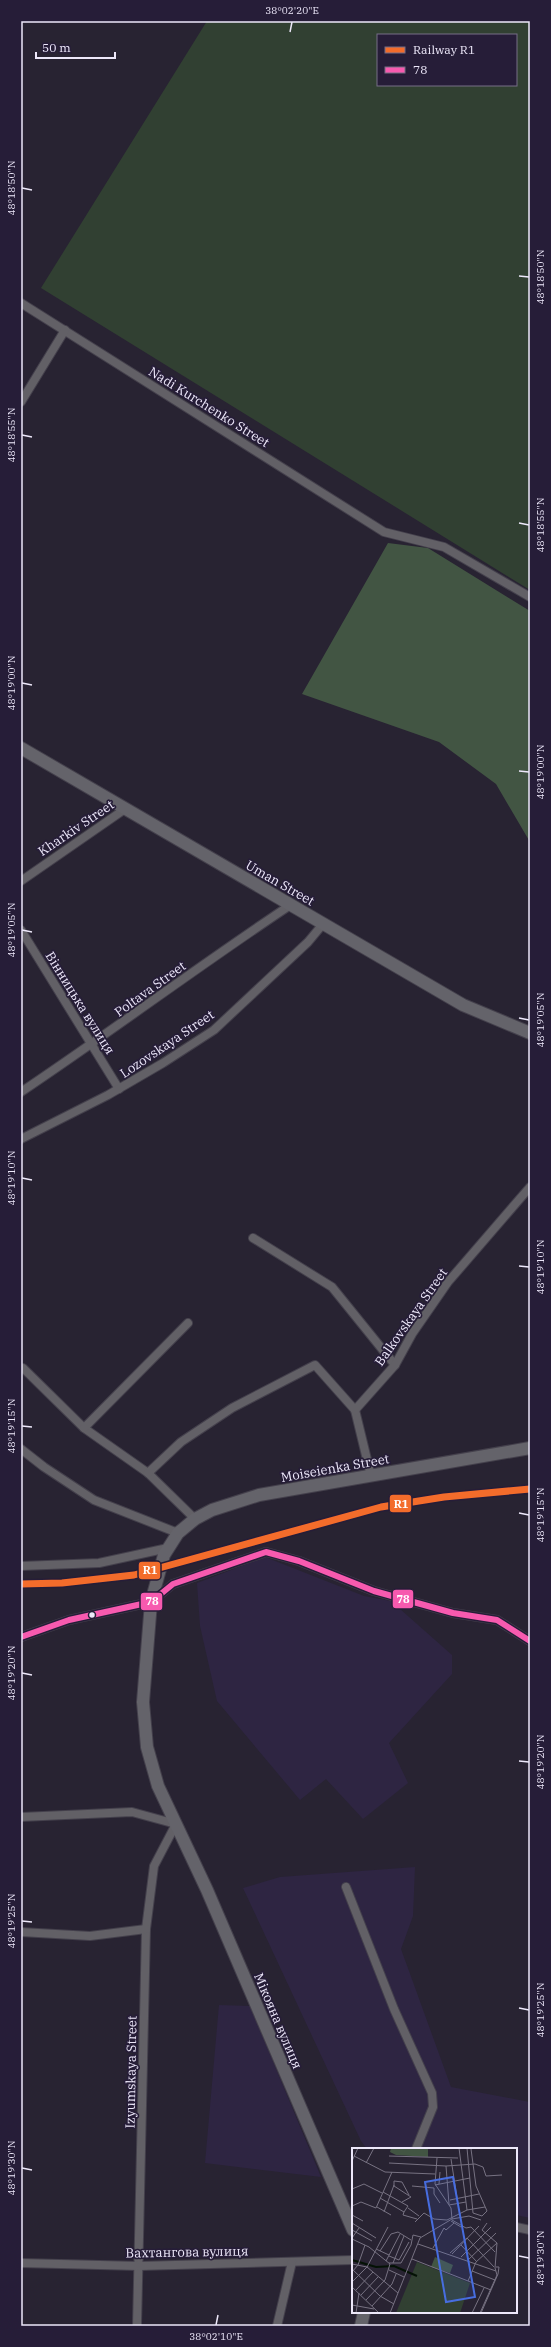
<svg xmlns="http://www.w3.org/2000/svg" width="551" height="2347" font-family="'IBM Plex Serif',serif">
	<rect width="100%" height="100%" fill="#282332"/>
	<g fill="#2e2542">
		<path d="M 265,1557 L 364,1596 L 391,1601 L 452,1655 L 452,1674 L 389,1743 L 408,1783 L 363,1819 L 326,1779 L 300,1800 L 217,1701 L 200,1626 L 197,1583 Z"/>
		<path d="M 415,1867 L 413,1916 L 401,1949 L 451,2087 L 530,2102 L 530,2218 L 516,2215 L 516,2149 L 367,2149 L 361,2141 L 243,1888 L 280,1877 Z"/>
		<path d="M 219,2005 L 250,2006 L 321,2177 L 205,2163 Z"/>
	</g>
	<path fill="#314032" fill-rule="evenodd" d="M 207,21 L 530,21 L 530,590 L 41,288 ZM 378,35 L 516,35 L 516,85 L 378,85 Z"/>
	<path fill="#425543" d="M 388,543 L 428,548 L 530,611 L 530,842 L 496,784 L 439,742 L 302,694 Z"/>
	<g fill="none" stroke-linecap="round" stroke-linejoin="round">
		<g stroke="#44404c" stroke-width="10">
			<g id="street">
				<path d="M 21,303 L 384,532 L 444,547 L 530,597"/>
				<path d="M 21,402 L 65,330"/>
				<path d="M 21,881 L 125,809"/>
				<path d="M 21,930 L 119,1089"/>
				<path d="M 21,1092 C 112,1031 200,965 292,904"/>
				<path d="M 21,1139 L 108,1095 L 163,1063 L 214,1030 L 308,942 L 323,924"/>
				<path d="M 253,1238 L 332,1287 L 395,1365"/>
				<path d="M 21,1369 L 23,1368 L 84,1428 L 148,1473 L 195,1519"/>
				<path d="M 355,1410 L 371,1476"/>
				<path d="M 84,1428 L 188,1323"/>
				<path d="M 21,1449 L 44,1467 L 94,1500 L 178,1533"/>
				<path d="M 148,1473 L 181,1442 L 232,1408 L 315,1365 L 355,1410 L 395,1365 L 412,1334 L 448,1282 L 530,1187"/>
				<path d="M 21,1566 L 99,1563 L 168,1548"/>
				<path d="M 21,1637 L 69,1620 L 151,1602 L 173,1584 L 266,1552 L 299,1561 L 374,1591 L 453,1613 L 497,1620 L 530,1641"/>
				<path d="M 21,1817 L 132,1812 L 176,1824 L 154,1866 L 146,1929 L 137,2326"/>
				<path d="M 346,1887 L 394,2009 L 432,2093 L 433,2107 L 416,2149"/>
				<path d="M 21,1932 L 90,1936 L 146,1929"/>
				<path d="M 516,2227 L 530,2230"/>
				<path d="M 21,2263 L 139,2266 L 353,2260"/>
				<path d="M 277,2326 L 292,2262"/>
			</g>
		</g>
		<g stroke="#44404c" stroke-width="14">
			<g id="secondary">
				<path d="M 21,748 L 463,1005 L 530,1033"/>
				<path d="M 353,2230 L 207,1890 L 158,1786 L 147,1747 L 143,1702 L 151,1602 L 164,1555 L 178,1533 L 195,1519 L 212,1510 L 259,1495 L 530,1448"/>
				<path d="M 361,2326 L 364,2312"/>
			</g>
		</g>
		<use href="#street" stroke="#626066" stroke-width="8"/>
		<use href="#secondary" stroke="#64636a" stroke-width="12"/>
		<g stroke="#261d38" stroke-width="9">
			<path id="bus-1" d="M 21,1637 L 69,1620 L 151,1602 L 173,1584 L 266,1552 L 299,1561 L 374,1591 L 453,1613 L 497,1620 L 530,1641"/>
		</g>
		<use href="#bus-1" stroke="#f75aaf" stroke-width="6"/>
		<g stroke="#261d38" stroke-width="10">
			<path id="rail-1" d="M 21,1584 L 62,1583 L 134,1575 L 381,1507 L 444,1497 L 530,1489"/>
		</g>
		<use href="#rail-1" stroke="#f36c2b" stroke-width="7"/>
	</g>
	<path fill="none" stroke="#ede8fa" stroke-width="1.5" d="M 290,32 L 292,22M 22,188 L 32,190M 519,276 L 529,277M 22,435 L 32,437M 519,523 L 529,525M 22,683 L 32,685M 519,771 L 529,772M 22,930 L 32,932M 519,1018 L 529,1020M 22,1178 L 32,1180M 519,1266 L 529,1267M 22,1426 L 32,1427M 519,1513 L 529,1515M 22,1673 L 32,1675M 519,1761 L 529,1762M 22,1921 L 32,1922M 519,2008 L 529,2010M 22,2168 L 32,2170M 519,2256 L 529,2258M 216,2325 L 218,2315"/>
	<circle fill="#ede8fa" stroke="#261d38" stroke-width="1.5" cx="92" cy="1615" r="3.5"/>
	<g text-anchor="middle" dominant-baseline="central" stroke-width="3.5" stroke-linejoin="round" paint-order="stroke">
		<g font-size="13" fill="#ede8fa" stroke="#261d38">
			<text transform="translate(209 407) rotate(32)">Nadi Kurchenko Street</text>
			<text transform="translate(76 828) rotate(-34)">Kharkiv Street</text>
			<text transform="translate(280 883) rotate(30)">Uman Street</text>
			<text transform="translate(150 989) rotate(-36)">Poltava Street</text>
			<text transform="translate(80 1003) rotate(58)">Вінницька вулиця</text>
			<text transform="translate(167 1044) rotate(-34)">Lozovskaya Street</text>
			<text transform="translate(411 1317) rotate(-55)">Balkovskaya Street</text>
			<text transform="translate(335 1468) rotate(-10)">Moiseienka Street</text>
			<text transform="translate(278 2021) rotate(67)">Мікояна вулиця</text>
			<text transform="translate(131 2072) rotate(-89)">Izyumskaya Street</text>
			<text transform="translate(187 2252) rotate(-1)">Вахтангова вулиця</text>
		</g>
	</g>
	<g transform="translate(352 2148)">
		<rect width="165" height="165" fill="#282332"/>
		<path d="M 65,114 L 118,135 L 108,165 L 44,165 Z" fill="#314032"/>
		<path d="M 39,0 L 76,0 L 76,9 L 44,7 L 38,4 ZM 83,109 L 101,117 L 98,125 L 79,119 Z" fill="#425543"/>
		<path fill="none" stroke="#041205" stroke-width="2" d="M 0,112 L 24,119 L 42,118 L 65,128"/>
		<path fill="none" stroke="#777282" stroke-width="1" d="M 107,0 L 115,62M 115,0 L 121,65 L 130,68 L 135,63 L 124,38 L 119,1M 2,8 L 33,24 L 83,26M 37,8 L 106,10M 99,11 L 106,56M 0,13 L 6,0M 14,15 L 22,0M 37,15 L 94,18 L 123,16 L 131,19 L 134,28 L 150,27M 94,18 L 97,56M 87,36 L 88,24M 83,37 L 118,30M 60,38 L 82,40M 82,40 L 82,46 L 88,55M 0,41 L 12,36 L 30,45M 31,44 L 56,58 L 52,64M 28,50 L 52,64 L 51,67 L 65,71M 98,52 L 127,46M 50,54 L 59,49 L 42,38 L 42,33 L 50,34 L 57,47M 97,57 L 114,54M 0,58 L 9,54 L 24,60 L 40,24M 25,59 L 39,67M 56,60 L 67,68M 32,64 L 42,37M 0,67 L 11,73M 100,71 L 117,68 L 129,72M 100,72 L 114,80 L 119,79 L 143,104M 99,73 L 109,79 L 111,77M 63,74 L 72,65 L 82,71 L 95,72 L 115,62 L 133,59M 0,75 L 24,90M 135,75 L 130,82 L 145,95M 0,82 L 20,93M 39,86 L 46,84 L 59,92M 0,90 L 7,80M 0,91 L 17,99 L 38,116 L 33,132 L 14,152M 66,96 L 144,123M 109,97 L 125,114M 81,100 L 92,80 L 94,82 L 102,75M 24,101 L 37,107M 28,103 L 39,86M 98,105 L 115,90 L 142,119M 100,106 L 127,78M 37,108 L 47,112 L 57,94M 109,109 L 139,79M 60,111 L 139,142M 116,112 L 144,85M 34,113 L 48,86M 37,115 L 49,115 L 59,97 L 61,87 L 69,89M 41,115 L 52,88M 0,116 L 15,119 L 46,145M 0,121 L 28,148 L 42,156M 37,122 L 52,129M 120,123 L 143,132M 0,124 L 6,117 L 13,97M 116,133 L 124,114 L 145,95M 0,134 L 15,119 L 36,79M 0,139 L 27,165M 4,142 L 21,124M 9,147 L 26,129M 0,157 L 22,161M 20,158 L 40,136 L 44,126M 4,165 L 7,145M 38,165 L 68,90 L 100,71 L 99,60 L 83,36 L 85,10M 120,165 L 132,140M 128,165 L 145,127 L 143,120 L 145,95M 129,165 L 146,126 L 147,119 L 144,119"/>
		<path fill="#476ddf" fill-opacity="0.15" stroke="#476ddf" stroke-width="2" d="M 101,29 L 123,149 L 94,154 L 73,34 Z"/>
		<rect width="165" height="165" fill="none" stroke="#ede8fa" stroke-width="2"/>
	</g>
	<g stroke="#261d38" stroke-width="1.5">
		<rect x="389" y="1494" width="23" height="19" rx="4" fill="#f36c2b"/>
		<rect x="138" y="1561" width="23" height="19" rx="4" fill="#f36c2b"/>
		<rect x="392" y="1589" width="22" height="20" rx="4" fill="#f75aaf"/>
		<rect x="140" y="1592" width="23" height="19" rx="4" fill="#f75aaf"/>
	</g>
	<g font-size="11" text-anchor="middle" font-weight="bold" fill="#fff">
		<text x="401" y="1508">R1</text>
		<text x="150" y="1574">R1</text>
		<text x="403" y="1603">78</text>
		<text x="152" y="1605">78</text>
	</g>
	<rect width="551" height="2347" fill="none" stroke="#261d38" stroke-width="44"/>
	<rect x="377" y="34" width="140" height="52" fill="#261d38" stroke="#766e86"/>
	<rect x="385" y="47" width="20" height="6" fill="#f36c2b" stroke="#766e86"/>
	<text x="413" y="54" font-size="12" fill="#ede8fa">Railway R1</text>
	<rect x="385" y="67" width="20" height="6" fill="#f75aaf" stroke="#766e86"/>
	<text x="413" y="74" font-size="12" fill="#ede8fa">78</text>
	<path d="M36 52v6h79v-6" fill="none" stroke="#ede8fa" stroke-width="2"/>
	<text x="42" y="52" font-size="12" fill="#ede8fa" stroke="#261d38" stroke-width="3" paint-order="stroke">50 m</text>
	<rect x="22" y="22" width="507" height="2303" fill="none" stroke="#ede8fa" stroke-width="1.5"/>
	<g font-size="10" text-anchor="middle" fill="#ede8fa">
		<text x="292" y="14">38°02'20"E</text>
		<text transform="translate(11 188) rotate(-90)" y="4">48°18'50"N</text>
		<text transform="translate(540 277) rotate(-90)" y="4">48°18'50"N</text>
		<text transform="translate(11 435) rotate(-90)" y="4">48°18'55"N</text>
		<text transform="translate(540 525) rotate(-90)" y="4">48°18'55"N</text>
		<text transform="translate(11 683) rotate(-90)" y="4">48°19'00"N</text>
		<text transform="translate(540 772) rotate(-90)" y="4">48°19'00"N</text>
		<text transform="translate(11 930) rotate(-90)" y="4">48°19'05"N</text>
		<text transform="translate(540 1020) rotate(-90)" y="4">48°19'05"N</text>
		<text transform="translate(11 1178) rotate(-90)" y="4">48°19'10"N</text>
		<text transform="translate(540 1267) rotate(-90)" y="4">48°19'10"N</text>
		<text transform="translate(11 1426) rotate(-90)" y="4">48°19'15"N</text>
		<text transform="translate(540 1515) rotate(-90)" y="4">48°19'15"N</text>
		<text transform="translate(11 1673) rotate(-90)" y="4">48°19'20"N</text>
		<text transform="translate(540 1762) rotate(-90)" y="4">48°19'20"N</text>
		<text transform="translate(11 1921) rotate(-90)" y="4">48°19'25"N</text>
		<text transform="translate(540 2010) rotate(-90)" y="4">48°19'25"N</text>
		<text transform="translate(11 2168) rotate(-90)" y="4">48°19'30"N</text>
		<text transform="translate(540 2258) rotate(-90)" y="4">48°19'30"N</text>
		<text x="216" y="2340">38°02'10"E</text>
	</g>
</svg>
